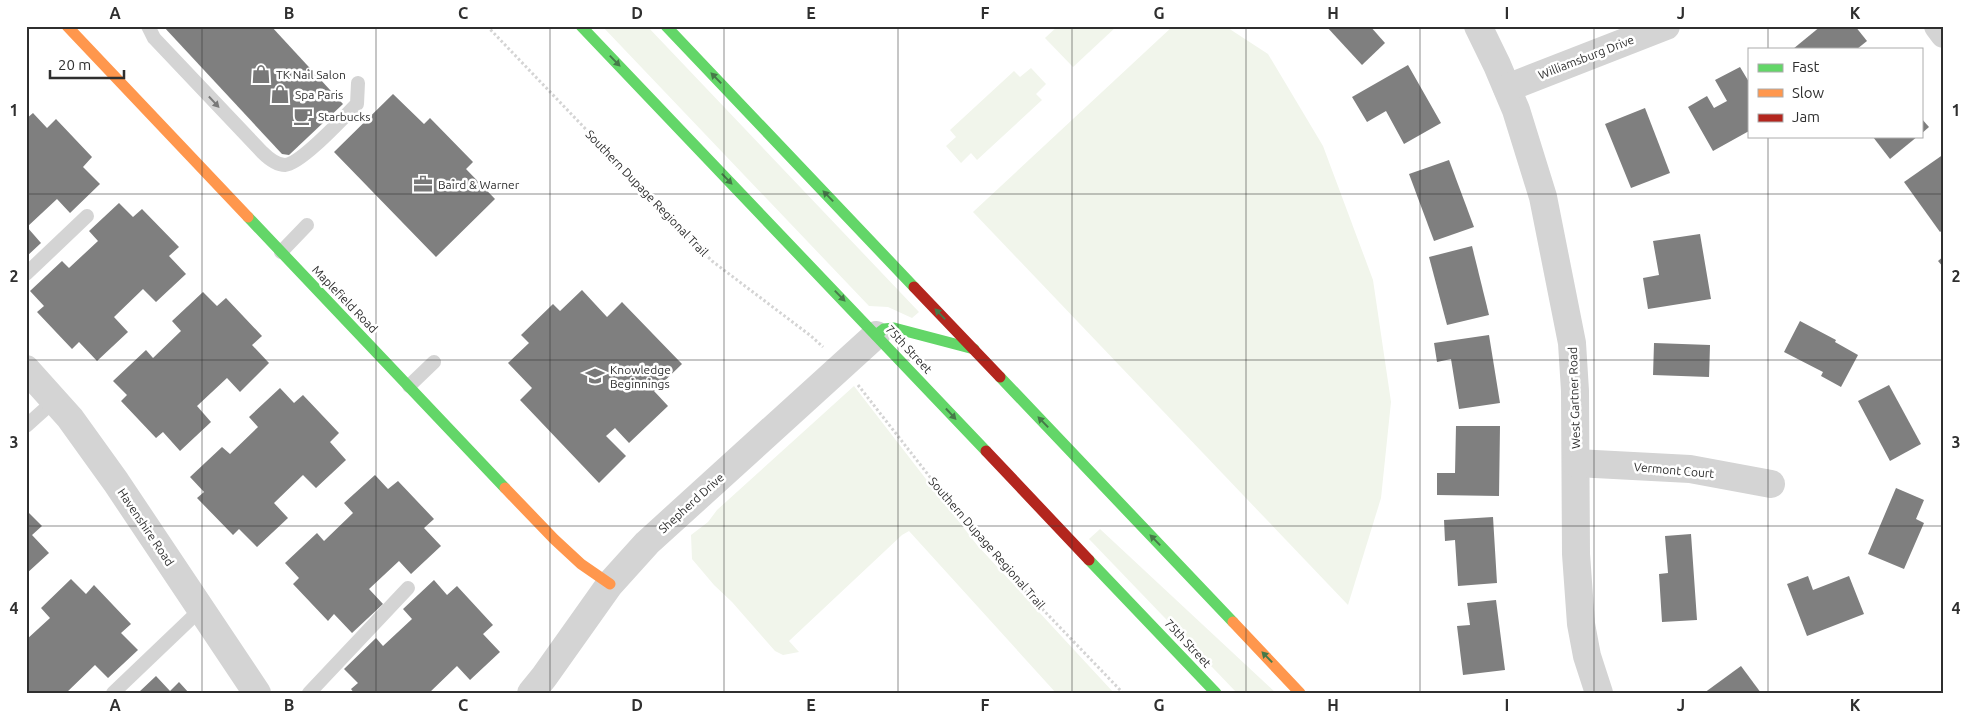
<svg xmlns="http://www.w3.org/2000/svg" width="1970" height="719" font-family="Ubuntu,sans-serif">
	<rect width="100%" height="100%" fill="#fff"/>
	<g fill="#f1f5eb">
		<path d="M 602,26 L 647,26 L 919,312 L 912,318 L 888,307 L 869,306 Z"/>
		<path d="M 1058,26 L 1117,26 L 1073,67 L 1045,38 Z"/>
		<path d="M 1173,26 L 1225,26 L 1268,54 L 1323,146 L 1373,280 L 1391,402 L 1381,498 L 1348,605 L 973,212 Z"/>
		<path d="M 1031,68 L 1046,84 L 1036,94 L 1042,100 L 977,160 L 971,153 L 961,163 L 946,146 L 956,137 L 950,130 L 1014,71 L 1020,77 Z"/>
		<path d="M 854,386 L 977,545 L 1114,693 L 1056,693 L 909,531 L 902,535 L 789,641 L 799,652 L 783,655 L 775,651 L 732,602 L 714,585 L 692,559 L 691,535 L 708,522 L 717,510 Z"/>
		<path d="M 1100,529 L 1276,693 L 1237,693 L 1089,539 Z"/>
	</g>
	<g fill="#7f7f7f">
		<path d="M 163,26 L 271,26 L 343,104 L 289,155 L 282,154 Z"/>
		<path d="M 1326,26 L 1370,26 L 1385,43 L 1362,65 Z"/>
		<path d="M 1821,26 L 1855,26 L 1867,41 L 1857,49 L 1793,49 Z"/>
		<path d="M 1408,65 L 1441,123 L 1404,144 L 1386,111 L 1367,122 L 1352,97 Z"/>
		<path d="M 1740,67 L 1749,82 L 1749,131 L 1713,151 L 1688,107 L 1707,96 L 1714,108 L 1727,101 L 1715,80 Z"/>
		<path d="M 393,94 L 424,124 L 430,118 L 473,162 L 466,169 L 495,199 L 436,257 L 334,152 Z"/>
		<path d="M 1645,108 L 1670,173 L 1631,188 L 1605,124 Z"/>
		<path d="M 33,113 L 47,128 L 56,119 L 92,157 L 83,167 L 100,184 L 70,213 L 57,199 L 27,227 L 41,243 L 26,257 L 26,119 Z"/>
		<path d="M 1921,118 L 1929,127 L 1921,134 Z"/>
		<path d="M 1874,136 L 1918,136 L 1890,159 L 1873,137 Z"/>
		<path d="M 1944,154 L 1944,229 L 1940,232 L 1904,182 Z"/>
		<path d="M 1449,160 L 1474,227 L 1434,241 L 1409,174 Z"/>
		<path d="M 119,203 L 133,217 L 142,209 L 179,247 L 169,256 L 186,274 L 156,302 L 143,289 L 114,317 L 128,332 L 97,361 L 79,342 L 72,349 L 37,312 L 44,306 L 30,291 L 62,261 L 69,268 L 98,241 L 89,231 Z"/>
		<path d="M 1700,234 L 1711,299 L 1648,309 L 1643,278 L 1659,275 L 1653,241 Z"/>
		<path d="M 1472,246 L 1489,315 L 1447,325 L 1429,257 Z"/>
		<path d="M 1944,256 L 1944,268 L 1938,261 Z"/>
		<path d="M 582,290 L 607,317 L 622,302 L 682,364 L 654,391 L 668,406 L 629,443 L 615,428 L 606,436 L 626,456 L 599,483 L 520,400 L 532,388 L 508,363 L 529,343 L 521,335 L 553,304 L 560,311 Z"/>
		<path d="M 203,292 L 217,306 L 226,298 L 262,336 L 252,345 L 269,363 L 240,392 L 227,378 L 197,406 L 211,422 L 180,451 L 163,432 L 156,438 L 121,401 L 127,395 L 113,381 L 146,350 L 153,358 L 181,331 L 172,321 Z"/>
		<path d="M 1800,321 L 1836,340 L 1835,342 L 1858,355 L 1841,387 L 1821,376 L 1823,372 L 1784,352 Z"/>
		<path d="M 1489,335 L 1500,403 L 1459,409 L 1451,359 L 1437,362 L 1434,343 Z"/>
		<path d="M 1654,343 L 1710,345 L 1709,377 L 1653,375 Z"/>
		<path d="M 1889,385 L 1921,444 L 1890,461 L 1858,401 Z"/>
		<path d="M 280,388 L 294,403 L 303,395 L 339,433 L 330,442 L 346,460 L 316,488 L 303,475 L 274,503 L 288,518 L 257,547 L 239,529 L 233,535 L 197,498 L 204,492 L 190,477 L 222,447 L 230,454 L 258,427 L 249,417 Z"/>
		<path d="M 1456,426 L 1500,426 L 1499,496 L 1437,495 L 1437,473 L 1455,473 Z"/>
		<path d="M 375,475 L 388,489 L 398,481 L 434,519 L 424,528 L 441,546 L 411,574 L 399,561 L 369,589 L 383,604 L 352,633 L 334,614 L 328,621 L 293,584 L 299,578 L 285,563 L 317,533 L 324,541 L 353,513 L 344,503 Z"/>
		<path d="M 1896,488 L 1924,500 L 1916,519 L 1924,523 L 1904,569 L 1868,554 Z"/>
		<path d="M 26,510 L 42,526 L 32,535 L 49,553 L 26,574 Z"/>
		<path d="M 1493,517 L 1497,583 L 1458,586 L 1455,540 L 1445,541 L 1444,520 Z"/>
		<path d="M 1691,534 L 1697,620 L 1662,622 L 1659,574 L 1668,573 L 1665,536 Z"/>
		<path d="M 1808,576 L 1813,590 L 1849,576 L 1864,614 L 1807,636 L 1787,584 Z"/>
		<path d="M 71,579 L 86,594 L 94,585 L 131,624 L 121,633 L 138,650 L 108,678 L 95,665 L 66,693 L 26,693 L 26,640 L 50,618 L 41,608 Z"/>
		<path d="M 434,580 L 447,595 L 457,586 L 493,625 L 483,634 L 500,652 L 470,680 L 457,666 L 429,693 L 354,693 L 351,689 L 358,683 L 344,669 L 376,638 L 383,646 L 412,619 L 403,609 Z"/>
		<path d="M 1496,600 L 1505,670 L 1463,675 L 1457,626 L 1470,625 L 1467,603 Z"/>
		<path d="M 1741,666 L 1761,693 L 1704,693 Z"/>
		<path d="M 156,676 L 170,691 L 179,682 L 189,693 L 138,693 Z"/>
	</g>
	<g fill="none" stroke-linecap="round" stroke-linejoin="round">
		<g stroke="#d4d4d4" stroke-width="3" stroke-dasharray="2.5 2.5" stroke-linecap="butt">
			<path d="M 487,26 L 712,261 L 811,336 L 823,347"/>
			<path d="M 858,385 L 944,495 L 1027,593 L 1123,693"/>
		</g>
		<g stroke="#d4d4d4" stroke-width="14">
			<path d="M 148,26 L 154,38 L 262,152 C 268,158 276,165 285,165 C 301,164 344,117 357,104 L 358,83"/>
			<path d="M 281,252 L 307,225"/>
			<path d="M 26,274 L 87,216"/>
			<path d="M 409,386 L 434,362"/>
			<path d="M 26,426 L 55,400"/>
			<path d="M 113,693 L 201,609"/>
			<path d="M 309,693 L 408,588"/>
		</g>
		<g stroke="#d4d4d4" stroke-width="28">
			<path d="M 1478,26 L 1497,65 L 1516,110 L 1543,197 L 1572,343 L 1575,391 L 1576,554 L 1581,624 L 1587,656 L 1599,693"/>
			<path d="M 1938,26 L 1944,34"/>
			<path d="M 1507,88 L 1666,26"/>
			<path d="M 26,369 L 70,418 L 116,482 L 257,693"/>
			<path d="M 1576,463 L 1690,469 L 1771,484"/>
			<path d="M 531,693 L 544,677 L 610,584 L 647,543 L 876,335"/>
		</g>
		<g stroke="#63d668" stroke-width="11">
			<path d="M 581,26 L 986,451"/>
			<path d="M 666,26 L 914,287"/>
			<path d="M 248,217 L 505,488"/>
			<path d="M 876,335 L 884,329 L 894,328 L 974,349"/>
			<path d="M 1000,377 L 1233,622"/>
			<path d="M 1089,560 L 1216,693"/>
		</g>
		<g stroke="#ff974d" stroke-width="11">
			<path d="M 67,26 L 248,217"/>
			<path d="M 505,488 L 554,539 L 581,564 L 610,584"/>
			<path d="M 1233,622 L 1300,693"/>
		</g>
		<g stroke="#b3261e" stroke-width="11">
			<path d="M 914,287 L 1000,377"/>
			<path d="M 986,451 L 1089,560"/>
		</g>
	</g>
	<defs><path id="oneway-solid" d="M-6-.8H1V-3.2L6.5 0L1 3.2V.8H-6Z" transform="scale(1.25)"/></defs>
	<g fill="#467a49">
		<use href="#oneway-solid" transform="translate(615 61) rotate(46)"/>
		<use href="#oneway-solid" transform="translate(716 78) rotate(-134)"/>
		<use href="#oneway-solid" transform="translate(727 179) rotate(46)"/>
		<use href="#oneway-solid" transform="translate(828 196) rotate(-134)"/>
		<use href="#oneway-solid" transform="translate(840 296) rotate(46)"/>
		<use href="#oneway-solid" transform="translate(940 314) rotate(-134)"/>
		<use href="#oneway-solid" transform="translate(951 414) rotate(47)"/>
		<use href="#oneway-solid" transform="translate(1043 422) rotate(-134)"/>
		<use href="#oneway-solid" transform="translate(1155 540) rotate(-134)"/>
		<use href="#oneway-solid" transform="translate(1267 657) rotate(-134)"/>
	</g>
	<use fill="#797979" href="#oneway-solid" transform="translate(214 102) rotate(47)"/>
	<path fill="none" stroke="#2f2f2f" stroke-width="1" stroke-opacity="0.55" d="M 202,26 L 202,693M 376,26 L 376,693M 550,26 L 550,693M 724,26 L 724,693M 898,26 L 898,693M 1072,26 L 1072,693M 1246,26 L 1246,693M 1420,26 L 1420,693M 1594,26 L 1594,693M 1768,26 L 1768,49M 1768,136 L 1768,693M 26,194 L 1944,194M 26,360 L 1944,360M 26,526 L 1944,526"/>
	<defs>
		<g id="shop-bare" transform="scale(1.5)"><path d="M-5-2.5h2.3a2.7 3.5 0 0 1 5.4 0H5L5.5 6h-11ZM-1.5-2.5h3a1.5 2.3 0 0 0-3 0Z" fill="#787878" stroke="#fff" stroke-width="2.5" paint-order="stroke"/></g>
		<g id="cafe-bare" transform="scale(1.5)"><path d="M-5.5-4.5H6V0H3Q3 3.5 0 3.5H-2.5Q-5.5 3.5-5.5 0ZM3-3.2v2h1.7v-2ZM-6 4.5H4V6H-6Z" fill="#787878" stroke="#fff" stroke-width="2.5" paint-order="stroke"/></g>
		<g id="office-bare" transform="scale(1.5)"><path d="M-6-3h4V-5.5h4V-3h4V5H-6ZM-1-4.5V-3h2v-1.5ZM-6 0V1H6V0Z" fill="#787878" stroke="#fff" stroke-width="2.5" paint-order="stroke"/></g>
		<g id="school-bare" transform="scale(1.5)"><path d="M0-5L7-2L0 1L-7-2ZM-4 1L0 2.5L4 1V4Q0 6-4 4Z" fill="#787878" stroke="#fff" stroke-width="2.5" paint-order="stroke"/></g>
	</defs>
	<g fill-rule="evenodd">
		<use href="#shop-bare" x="261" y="74"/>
		<use href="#shop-bare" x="280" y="94"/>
		<use href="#cafe-bare" x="303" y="116"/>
		<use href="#office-bare" x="423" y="184"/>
		<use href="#school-bare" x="595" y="376"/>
	</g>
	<g text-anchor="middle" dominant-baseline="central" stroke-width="5" stroke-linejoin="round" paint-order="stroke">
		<g font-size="12" fill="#2f2f2f" stroke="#fff">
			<text transform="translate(1586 57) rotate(-21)">Williamsburg Drive</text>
			<text transform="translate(647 193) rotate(46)">Southern Dupage Regional Trail</text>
			<text transform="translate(345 299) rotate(46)">Maplefield Road</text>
			<text transform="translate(909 349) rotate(47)">75th Street</text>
			<text transform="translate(1574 398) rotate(-92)">West Gartner Road</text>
			<text transform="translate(1674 470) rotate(5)">Vermont Court</text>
			<text transform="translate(691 503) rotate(-42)">Shepherd Drive</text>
			<text transform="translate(146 527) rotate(56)">Havenshire Road</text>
			<text transform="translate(987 543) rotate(49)">Southern Dupage Regional Trail</text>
			<text transform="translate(1188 643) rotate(47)">75th Street</text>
		</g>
		<g font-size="12" fill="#2f2f2f" stroke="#fff" text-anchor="start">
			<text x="276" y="74">TK Nail Salon</text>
			<text x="295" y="94">Spa Paris</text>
			<text x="318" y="116">Starbucks</text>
			<text x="438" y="184">Baird &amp; Warner</text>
			<text x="610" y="369">Knowledge<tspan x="610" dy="14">Beginnings</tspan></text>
		</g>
	</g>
	<rect width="1970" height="719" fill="none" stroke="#ffffff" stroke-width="55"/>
	<rect x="1748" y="48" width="175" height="90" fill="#ffffff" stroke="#acacac"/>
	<rect x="1758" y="64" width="25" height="8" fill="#63d668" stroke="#acacac"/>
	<text x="1792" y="72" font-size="15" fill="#2f2f2f">Fast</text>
	<rect x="1758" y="89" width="25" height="8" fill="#ff974d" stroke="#acacac"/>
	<text x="1792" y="98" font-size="15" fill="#2f2f2f">Slow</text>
	<rect x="1758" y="114" width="25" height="8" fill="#b3261e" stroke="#acacac"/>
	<text x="1792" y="122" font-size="15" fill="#2f2f2f">Jam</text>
	<path d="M50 70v8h74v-8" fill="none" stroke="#2f2f2f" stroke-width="2.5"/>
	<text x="58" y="70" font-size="15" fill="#2f2f2f" stroke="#ffffff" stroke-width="4" paint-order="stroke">20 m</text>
	<rect x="28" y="28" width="1914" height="664" fill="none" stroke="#2f2f2f" stroke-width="2"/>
	<g font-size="16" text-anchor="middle" font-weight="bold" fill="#2f2f2f">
		<text x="115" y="19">A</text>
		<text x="289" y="19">B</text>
		<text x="463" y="19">C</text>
		<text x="637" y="19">D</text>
		<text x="811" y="19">E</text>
		<text x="985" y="19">F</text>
		<text x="1159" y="19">G</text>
		<text x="1333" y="19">H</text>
		<text x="1507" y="19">I</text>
		<text x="1681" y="19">J</text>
		<text x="1855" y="19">K</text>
		<text x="14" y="116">1</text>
		<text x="1956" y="116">1</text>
		<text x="14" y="282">2</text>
		<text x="1956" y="282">2</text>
		<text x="14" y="448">3</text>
		<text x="1956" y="448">3</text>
		<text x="14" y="614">4</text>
		<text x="1956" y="614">4</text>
		<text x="115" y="711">A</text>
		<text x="289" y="711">B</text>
		<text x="463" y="711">C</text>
		<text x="637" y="711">D</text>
		<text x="811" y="711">E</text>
		<text x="985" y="711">F</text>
		<text x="1159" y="711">G</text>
		<text x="1333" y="711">H</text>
		<text x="1507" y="711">I</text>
		<text x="1681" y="711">J</text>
		<text x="1855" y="711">K</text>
	</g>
</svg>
